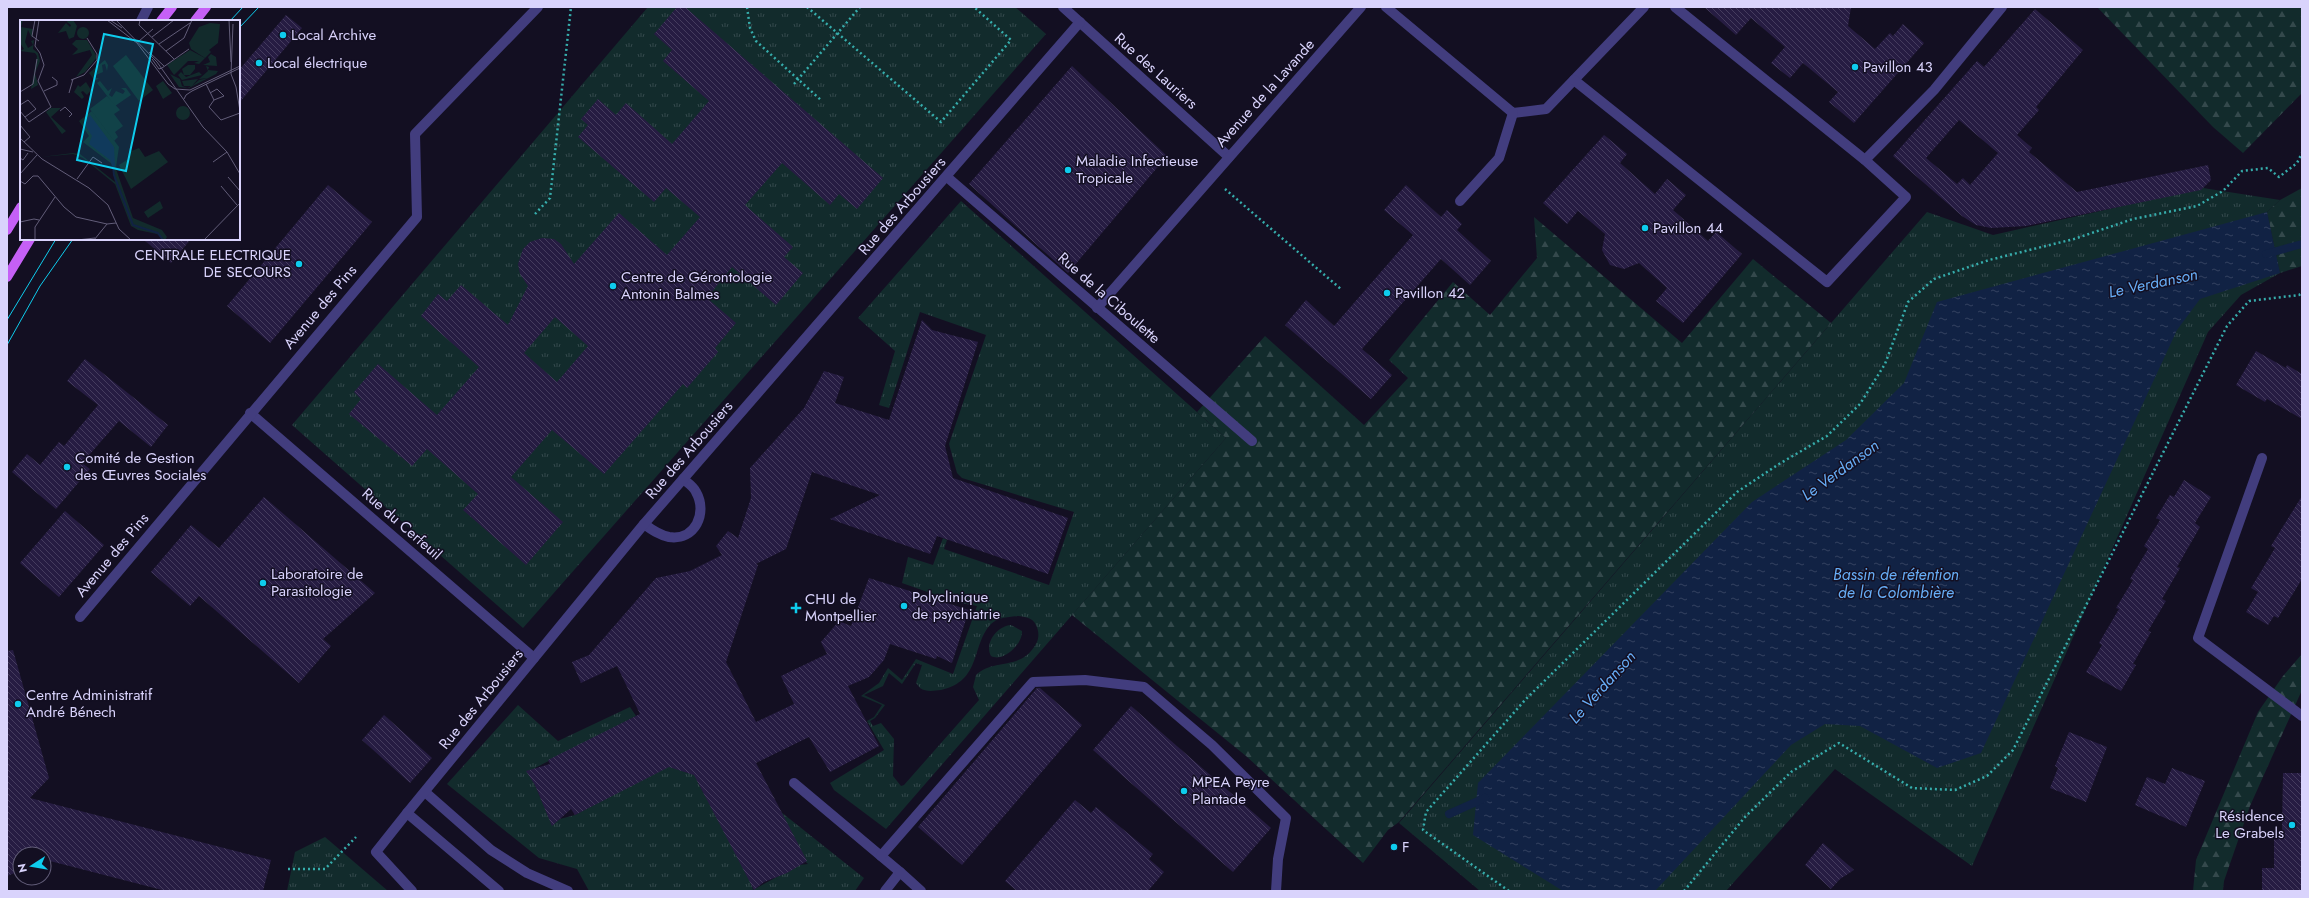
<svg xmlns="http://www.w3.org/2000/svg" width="2309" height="898" font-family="Jost,sans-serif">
	<defs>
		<pattern id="grass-tufts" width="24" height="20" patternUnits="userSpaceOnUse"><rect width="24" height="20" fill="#122b2c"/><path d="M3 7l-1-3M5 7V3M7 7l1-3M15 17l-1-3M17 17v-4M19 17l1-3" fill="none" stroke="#34494c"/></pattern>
		<pattern id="forest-firs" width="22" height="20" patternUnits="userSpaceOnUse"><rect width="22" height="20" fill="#122b2c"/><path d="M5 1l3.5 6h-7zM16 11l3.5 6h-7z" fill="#34494c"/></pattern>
		<pattern id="water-ripples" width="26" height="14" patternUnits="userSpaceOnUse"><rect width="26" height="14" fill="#124"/><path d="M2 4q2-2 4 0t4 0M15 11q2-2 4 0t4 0" fill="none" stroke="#334160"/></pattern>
		<pattern id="building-back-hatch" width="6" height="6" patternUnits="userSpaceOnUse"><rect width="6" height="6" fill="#261c42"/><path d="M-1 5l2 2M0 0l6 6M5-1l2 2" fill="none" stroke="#453c5e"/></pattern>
	</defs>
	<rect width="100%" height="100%" fill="#130f22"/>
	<g fill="url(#grass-tufts)" fill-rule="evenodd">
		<path d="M 648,7 L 1015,7 L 1046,34 L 523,628 L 292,425 Z"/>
		<path d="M 2203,188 L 2280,200 L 2267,212 L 2280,273 L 2241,295 L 2208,332 L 1972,866 L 1835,769 L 1726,891 L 1480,891 L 1399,823 L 1927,212 L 1993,235 Z"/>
		<path d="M 961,201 L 1226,438 L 886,829 L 834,790 L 830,783 L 884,750 L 867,721 L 874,717 L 882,705 L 861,696 L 879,683 L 888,668 L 902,680 L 916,659 L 953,674 L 977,606 L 956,602 L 902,583 L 908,557 L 933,565 L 943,538 L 947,540 L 944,549 L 1049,585 L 1074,512 L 962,478 L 957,473 L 949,444 L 986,335 L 920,312 L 889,408 L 879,405 L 895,351 L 858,318 ZM 1018,616 C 1025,617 1032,617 1036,625 C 1039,631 1039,637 1037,642 C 1022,672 995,657 976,675 L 973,687 L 979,700 L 904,785 L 901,786 L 893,776 L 894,739 L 881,723 L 873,726 L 870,721 L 875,718 L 885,705 L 864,695 L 883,686 L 889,673 L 902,684 L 916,663 L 922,665 L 916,683 L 920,688 C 926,692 933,691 941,690 C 982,681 971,645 991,624 C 998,617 1009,617 1018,616 Z"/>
		<path d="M 1011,625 L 1022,631 C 1023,643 1004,663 991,656 C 984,643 997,626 1011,625 Z"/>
		<path d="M 518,705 L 558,741 L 630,707 L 636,716 L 535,768 L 535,785 L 552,825 L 560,819 L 575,815 L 662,767 L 668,766 L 697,776 L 698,783 L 749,874 L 753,890 L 799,865 L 808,864 L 800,857 L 800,849 L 781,812 L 864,878 L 855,891 L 589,891 L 577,869 L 539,858 L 447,784 Z"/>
		<path d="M 325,837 L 388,891 L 287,891 L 295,852 Z"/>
	</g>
	<g fill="url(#forest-firs)">
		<path d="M 2097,7 L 2302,7 L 2302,93 L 2243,153 L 2213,127 Z"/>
		<path d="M 2302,188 L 2302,266 L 2280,273 L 2267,212 L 2280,200 Z"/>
		<path d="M 1534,217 L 1682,343 L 1753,259 L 1831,323 L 1399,822 L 1388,830 L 1363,863 L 1246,756 L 1072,615 L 1226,438 L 1197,412 L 1265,336 L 1364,425 L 1408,378 L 1389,360 L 1453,282 L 1490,315 L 1537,258 Z"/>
		<path d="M 2302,654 L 2302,690 L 2250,806 L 2224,881 L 2223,891 L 2193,891 L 2196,860 L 2258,712 L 2283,676 Z"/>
	</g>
	<path fill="url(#water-ripples)" d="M 2267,212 L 2280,273 L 2200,299 L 2177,330 L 1981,753 L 1937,768 L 1860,726 L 1825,724 L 1791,745 L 1655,891 L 1563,891 L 1473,835 L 1478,783 L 1752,502 L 1846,440 L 1904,383 L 1937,302 Z"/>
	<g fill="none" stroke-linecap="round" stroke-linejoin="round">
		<g stroke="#124" stroke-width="8">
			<path d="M 2266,254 L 2302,244"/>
			<path d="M 1449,814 L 1485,798"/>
		</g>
	</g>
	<g fill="url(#building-back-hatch)" fill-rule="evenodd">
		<path d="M 677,7 L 685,7 L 883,178 L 857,209 L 839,194 L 830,205 L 782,163 L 745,205 L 793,247 L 784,257 L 803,273 L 776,305 L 732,267 L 707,298 L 736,323 L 715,348 L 718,352 L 687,388 L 683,384 L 604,474 L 552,430 L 511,477 L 563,522 L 526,565 L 463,510 L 478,494 L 427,449 L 412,466 L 349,414 L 361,399 L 354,392 L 378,364 L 437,415 L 479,367 L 421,316 L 438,294 L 447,301 L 461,285 L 508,325 L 528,286 L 520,274 L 518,264 L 523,249 L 530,242 L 542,238 L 554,239 L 561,244 L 574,264 L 619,213 L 667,255 L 700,217 L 666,188 L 654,202 L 578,137 L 588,125 L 581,119 L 598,99 L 616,115 L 626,103 L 672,144 L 709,101 L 663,61 L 672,50 L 654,34 ZM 555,317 L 588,346 L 557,382 L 524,353 Z"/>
		<path d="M 1704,7 L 1851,7 L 1848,26 L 1875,49 L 1890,33 L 1893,36 L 1903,24 L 1924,43 L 1854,123 L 1829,102 L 1838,92 L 1803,63 L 1790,78 L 1771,63 L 1785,47 L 1751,18 L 1736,35 Z"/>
		<path d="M 2035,9 L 2083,50 L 2036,107 L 2039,110 L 2017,135 L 2032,148 L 2029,152 L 2077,192 L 2208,165 L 2211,180 L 2201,190 L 2026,226 L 1991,228 L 1976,225 L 1962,216 L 1893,156 L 1977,61 L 1984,67 ZM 1959,120 L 1998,153 L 1970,185 L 1963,178 L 1957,184 L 1926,158 Z"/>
		<path d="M 286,15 L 302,28 L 239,103 L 239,70 Z"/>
		<path d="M 1072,66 L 1167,156 L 1068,273 L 969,184 Z"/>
		<path d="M 1604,135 L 1627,154 L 1620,163 L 1655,194 L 1667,179 L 1686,195 L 1673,210 L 1708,241 L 1716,232 L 1742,254 L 1683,323 L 1656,301 L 1667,288 L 1639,263 L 1624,269 L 1610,265 L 1602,250 L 1605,234 L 1578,211 L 1567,224 L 1543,203 Z"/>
		<path d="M 328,185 L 372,222 L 270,343 L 227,306 Z"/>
		<path d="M 1406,185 L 1441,217 L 1447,210 L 1462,224 L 1457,230 L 1491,261 L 1470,285 L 1441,259 L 1362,349 L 1392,375 L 1371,399 L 1285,325 L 1306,300 L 1334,326 L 1413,235 L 1384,210 Z"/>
		<path d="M 143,239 L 191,239 L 171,263 Z"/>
		<path d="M 922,320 L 932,330 L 978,342 L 945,446 L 953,478 L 1068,518 L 1048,574 L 937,536 L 930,554 L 830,519 L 880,495 L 812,472 L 786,549 L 756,564 L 758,565 L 726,662 L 756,722 L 794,704 L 781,676 L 827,654 L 821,642 L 839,621 L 851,626 L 869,578 L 969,610 L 952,663 L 937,656 L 936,659 L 890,644 L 884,660 L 869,677 L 848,686 L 879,746 L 830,772 L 809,737 L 756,763 L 807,861 L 787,873 L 764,882 L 754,890 L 694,775 L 669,767 L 575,815 L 571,809 L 552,826 L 535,785 L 526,771 L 550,764 L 548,760 L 640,714 L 617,666 L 581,683 L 572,662 L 589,655 L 656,578 L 690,571 L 722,555 L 716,546 L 728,531 L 738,538 L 751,498 L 750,468 L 804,408 L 824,371 L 844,377 L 835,403 L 889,420 Z"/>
		<path d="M 2256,351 L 2286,368 L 2287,365 L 2302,374 L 2302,419 L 2267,399 L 2265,402 L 2236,385 Z"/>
		<path d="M 85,359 L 168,425 L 151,447 L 119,421 L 82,463 L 90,469 L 56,509 L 12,472 L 27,454 L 40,465 L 59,442 L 64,446 L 98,405 L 67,381 Z"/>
		<path d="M 2184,480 L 2211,497 L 2195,523 L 2200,527 L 2177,567 L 2180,568 L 2162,599 L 2166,601 L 2148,631 L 2151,632 L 2133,664 L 2136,665 L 2121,691 L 2086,672 L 2102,645 L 2099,643 L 2119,609 L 2116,608 L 2133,580 L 2130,579 L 2148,549 L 2144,546 L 2160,520 L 2156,518 L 2170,495 L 2174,497 Z"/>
		<path d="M 2302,496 L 2302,579 L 2278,618 L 2274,616 L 2268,625 L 2246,612 L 2258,592 L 2251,588 L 2275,548 L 2271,546 Z"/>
		<path d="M 264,497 L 375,593 L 323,639 L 331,646 L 299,683 L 199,596 L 190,606 L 151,572 L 191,525 L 219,548 Z"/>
		<path d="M 65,511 L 104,545 L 59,597 L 20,563 Z"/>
		<path d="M 13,650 L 49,778 L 30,798 L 271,860 L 263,891 L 166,891 L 50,861 L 44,863 L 44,854 L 20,854 L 20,871 L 7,876 L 7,651 Z"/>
		<path d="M 1037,688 L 1040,688 L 1082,725 L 962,865 L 918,827 Z"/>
		<path d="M 1131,706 L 1271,828 L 1233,872 L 1093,750 Z"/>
		<path d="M 384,715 L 432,758 L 410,783 L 362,740 Z"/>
		<path d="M 2069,732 L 2107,747 L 2086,802 L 2050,788 L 2058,768 L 2055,766 Z"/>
		<path d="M 2172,768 L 2205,781 L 2186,827 L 2135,805 L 2147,777 L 2165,784 Z"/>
		<path d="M 2283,773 L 2302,773 L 2302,891 L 2262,891 L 2262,868 L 2274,868 L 2274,831 L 2282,831 Z"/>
		<path d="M 1075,800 L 1091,813 L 1096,807 L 1153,854 L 1149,859 L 1164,872 L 1148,891 L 1017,891 L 1005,881 Z"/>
		<path d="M 1823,843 L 1854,870 L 1840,879 L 1831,889 L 1805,865 Z"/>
	</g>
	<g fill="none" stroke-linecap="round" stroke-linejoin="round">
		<g stroke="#36adac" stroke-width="2.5" stroke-dasharray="2 3" stroke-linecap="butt">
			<path d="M 747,7 L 750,28 L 756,41 L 822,101"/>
			<path d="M 807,7 L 941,122 L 1011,40 L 974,7"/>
			<path d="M 794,84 L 860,7"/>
			<path d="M 1225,189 L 1342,290"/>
			<path d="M 535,214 L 550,198 L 571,7"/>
			<path d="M 288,869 L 325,869 L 356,837"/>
			<path d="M 1509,891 L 1423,830 L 1426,812 L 1526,699 L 1737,492 L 1779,464 L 1827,436 L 1860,404 L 1885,364 L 1908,302 L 1934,279 L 1989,260 L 2074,239 L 2133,219 L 2197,206 L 2223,191 L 2242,171 L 2268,168 L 2279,177 L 2297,163 L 2302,153"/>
			<path d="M 1684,891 L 1745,817 L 1791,772 L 1839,743 L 1912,788 L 1955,790 L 1987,776 L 2013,750 L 2227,326 L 2249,301 L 2299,295 L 2302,293"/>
		</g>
		<g stroke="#423d7e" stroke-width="10">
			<path d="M 1063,7 L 1229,157"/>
			<path d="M 1386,7 L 1513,113 L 1546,109 L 1644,7"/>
			<path d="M 1574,80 L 1827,282 L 1906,197 L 1865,160 L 1675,7"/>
			<path d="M 1865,160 L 1934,90 L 2002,7"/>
			<path d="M 947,177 L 1252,441"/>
			<path d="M 1460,201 L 1499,158 L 1513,113"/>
			<path d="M 1097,308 L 1361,7"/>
			<path d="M 250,413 L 534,658"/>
			<path d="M 644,524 C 652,530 659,535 669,537 C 695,541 708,513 696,492 C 694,487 688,483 683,479"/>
			<path d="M 80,617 L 417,217 L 415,134 L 538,7"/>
			<path d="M 794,783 L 900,872 L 885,891"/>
			<path d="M 425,792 L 491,850 L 527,873 L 568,891"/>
			<path d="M 407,813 L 499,891"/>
			<path d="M 881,856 L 1033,682 L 1085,680 L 1144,687 L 1212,745 L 1286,818 L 1278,859 L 1276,891"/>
			<path d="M 900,872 L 921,891"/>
			<path d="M 412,891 L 376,852 L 407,813 L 644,524 L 1080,22"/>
		</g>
		<g stroke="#423d7e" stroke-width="10">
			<path d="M 141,21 L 148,7"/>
			<path d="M 2262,458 L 2198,638 L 2302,716"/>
		</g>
		<g stroke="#c560f6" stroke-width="10">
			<path d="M 161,21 L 172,7"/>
			<path d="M 195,21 L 206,7"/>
			<path d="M 7,230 L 21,207"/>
			<path d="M 7,277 L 30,239"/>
		</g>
		<g stroke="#0ecced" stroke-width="1">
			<path d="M 230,21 L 243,7"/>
			<path d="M 239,28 L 259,7"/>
			<path d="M 7,320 L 56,239"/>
			<path d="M 7,345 L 40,286 L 73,239"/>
		</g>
	</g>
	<g fill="#0ecced" stroke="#130f22" stroke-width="1.5">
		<circle cx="283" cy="35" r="4"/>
		<circle cx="259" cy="63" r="4"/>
		<circle cx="1855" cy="67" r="4"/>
		<circle cx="1068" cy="170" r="4"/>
		<circle cx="1645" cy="228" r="4"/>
		<circle cx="299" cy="264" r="4"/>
		<circle cx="613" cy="286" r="4"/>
		<circle cx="1387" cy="293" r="4"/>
		<circle cx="67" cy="467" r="4"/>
		<circle cx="263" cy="583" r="4"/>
		<circle cx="904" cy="606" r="4"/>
		<path d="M794 602h4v4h4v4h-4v4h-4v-4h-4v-4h4z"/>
		<circle cx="18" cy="704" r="4"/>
		<circle cx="1184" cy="791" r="4"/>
		<circle cx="2292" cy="825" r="4"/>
		<circle cx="1394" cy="847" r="4"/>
	</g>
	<g text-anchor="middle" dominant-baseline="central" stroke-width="3" stroke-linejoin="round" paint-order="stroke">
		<g font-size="15" fill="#d9d3fc" stroke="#130f22" text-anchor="start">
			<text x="291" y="35">Local Archive</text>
			<text x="267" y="63">Local électrique</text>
			<text x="1863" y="67">Pavillon 43</text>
			<text x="1076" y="161">Maladie Infectieuse<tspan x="1076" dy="17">Tropicale</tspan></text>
			<text x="1653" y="228">Pavillon 44</text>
			<text x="291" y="255" text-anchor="end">CENTRALE ELECTRIQUE<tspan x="291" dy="17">DE SECOURS</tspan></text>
			<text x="621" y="277">Centre de Gérontologie<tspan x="621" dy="17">Antonin Balmes</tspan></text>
			<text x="1395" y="293">Pavillon 42</text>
			<text x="75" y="458">Comité de Gestion<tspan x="75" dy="17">des Œuvres Sociales</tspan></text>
			<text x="271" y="574">Laboratoire de<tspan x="271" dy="17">Parasitologie</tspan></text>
			<text x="912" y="597">Polyclinique<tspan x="912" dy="17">de psychiatrie</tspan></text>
			<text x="805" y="599">CHU de<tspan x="805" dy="17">Montpellier</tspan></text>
			<text x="26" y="695">Centre Administratif<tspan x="26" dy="17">André Bénech</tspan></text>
			<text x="1192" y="782">MPEA Peyre<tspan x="1192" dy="17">Plantade</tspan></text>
			<text x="2284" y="816" text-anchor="end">Résidence<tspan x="2284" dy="17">Le Grabels</tspan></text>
			<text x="1402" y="847">F</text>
		</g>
		<g font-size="15" fill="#d9d3fc" stroke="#130f22">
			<text transform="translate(1156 71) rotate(42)">Rue des Lauriers</text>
			<text transform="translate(1265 93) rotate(-48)">Avenue de la Lavande</text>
			<text transform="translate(902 206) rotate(-49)">Rue des Arbousiers</text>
			<text transform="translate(1109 298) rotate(41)">Rue de la Ciboulette</text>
			<text transform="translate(320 307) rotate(-50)">Avenue des Pins</text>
			<text transform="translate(689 450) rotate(-49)">Rue des Arbousiers</text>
			<text transform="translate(402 524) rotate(41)">Rue du Cerfeuil</text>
			<text transform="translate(112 555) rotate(-50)">Avenue des Pins</text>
			<text transform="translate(481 699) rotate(-51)">Rue des Arbousiers</text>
		</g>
		<g font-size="16" font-style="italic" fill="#67adf6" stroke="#130f22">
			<text transform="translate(2153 283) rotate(-12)">Le Verdanson</text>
			<text transform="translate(1840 470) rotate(-36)">Le Verdanson</text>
			<text x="1896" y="574">Bassin de rétention<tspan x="1896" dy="18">de la Colombière</tspan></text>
			<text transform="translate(1602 687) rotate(-48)">Le Verdanson</text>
		</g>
	</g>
	<g transform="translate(20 20)">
		<rect width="220" height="220" fill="#130f22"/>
		<path d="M 0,0 L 3,0 L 1,7 L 13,9 L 12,18 L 8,10 L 5,22 L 8,28 L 13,25 L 11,21 L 14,20 L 13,29 L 18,33 L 20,41 L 15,53 L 18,65 L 11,69 L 17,36 L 15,33 L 0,31 L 4,29 L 0,23 ZM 48,0 L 53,0 L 57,6 L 54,17 L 49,19 L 46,11 L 38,13 L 46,3 L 50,7 L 51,5 L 47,2 ZM57 13a6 6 0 1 1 12 0a6 6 0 1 1-12 0ZM 56,20 L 67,20 L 77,37 L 65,52 L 56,57 L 72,35 L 70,30 L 52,35 L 58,29 L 52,24 ZM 170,30 L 185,38 L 179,44 L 174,43 L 179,41 L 168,41 L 154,55 L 147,45 ZM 191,34 L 196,37 L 197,46 L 183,45 L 190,42 L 188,37 ZM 106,35 L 133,70 L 119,81 L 93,46 ZM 85,40 L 88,45 L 87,51 L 85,44 L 82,45 L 83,52 L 76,55 L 76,58 L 79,58 L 75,61 L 69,53 ZM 168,45 L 175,45 L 175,49 L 170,55 L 164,55 L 162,49 ZM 186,46 L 189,47 L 188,50 L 198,51 L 196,54 L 198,53 L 169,68 L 159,67 L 150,54 L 160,59 L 162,66 L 168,68 L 171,66 L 164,66 L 162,61 L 178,59 L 172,66 L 179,60 L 189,58 L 179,59 L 188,51 ZM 161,52 L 166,57 L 179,52 L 182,55 L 162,60 L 158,55 ZM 80,61 L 88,71 L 92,68 L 89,75 L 92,77 L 96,71 L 103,74 L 105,71 L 101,68 L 106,68 L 111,75 L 95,86 L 77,63 ZM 143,61 L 152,73 L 143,79 L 136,66 ZM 66,62 L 71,70 L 67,75 L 63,71 L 61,72 L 64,77 L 62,79 L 54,72 L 58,65 L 60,67 ZM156 93a7 7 0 1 1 14 0a7 7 0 1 1-14 0ZM 31,88 L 41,88 L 31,97 L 46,111 L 42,114 L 26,92 ZM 72,91 L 99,127 L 96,147 L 63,122 L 69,116 L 59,101 ZM 140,181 L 143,188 L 128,198 L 124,192 Z" fill="#122b2c"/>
		<path d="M 190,3 L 200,4 L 198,23 L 189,30 L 191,32 L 185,38 L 171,29 L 169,23 L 179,7 ZM 87,76 L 100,90 L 94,94 L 103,106 L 95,112 L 98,117 L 94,121 L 70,89 ZM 119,128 L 125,137 L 139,131 L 148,142 L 111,169 L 99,145 L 110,138 L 109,132 ZM 53,133 L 60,134 L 95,162 L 92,146 L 95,146 L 113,198 L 142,210 L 147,217 L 145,220 L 137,214 L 118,210 L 111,206 L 95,164 L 63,138 L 53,134 L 21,137 Z" fill="#122b2c"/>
		<path d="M 70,95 L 94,127 L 95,146 L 92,146 L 90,140 L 69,124 L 72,116 L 63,102 Z" fill="#124"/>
		<path fill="none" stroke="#124" stroke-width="2" d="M 93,145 L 94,155 L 113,205 L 138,213 L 143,220"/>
		<path fill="none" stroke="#625d79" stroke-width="1" d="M 15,0 L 12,16 L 19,21M 87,0 L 117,23 L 148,64 L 155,69 L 170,70 L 220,46M 90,0 L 102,8M 96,0 L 137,42 L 183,107 L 207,132 L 220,154M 120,0 L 119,5 L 154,39M 209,0 L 211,42M 213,4 L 211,54 L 216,67 L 220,91M 132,17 L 154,0M 119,21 L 133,9M 139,24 L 170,3M 146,31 L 164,18 L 172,0M 129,32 L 144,46M 132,39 L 139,49 L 142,48M 142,48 L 169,29M 51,60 L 64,55 L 77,40 L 77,34 L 67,18M 186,64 L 194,80 L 189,87 L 201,100 L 220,93M 24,71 L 37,65 L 37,61 L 32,57M 0,72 L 13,64 L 17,39M 49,73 L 53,59M 190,73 L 197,69 L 204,76 L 194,80M 164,79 L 166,75 L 172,71 L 220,48M 0,85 L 8,80 L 16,89 L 5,97M 0,91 L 9,102M 40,91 L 45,87 L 52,94 L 49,97M 9,102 L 31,87 L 18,61 L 24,45 L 20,33 L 15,26 L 19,0M 0,105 L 10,117 L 4,122M 0,118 L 22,139 L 69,168 L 88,185 L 99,209 L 111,220M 0,129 L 13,132M 0,138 L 3,140 L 8,133M 193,142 L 207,132M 0,154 L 17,135M 208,157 L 220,171M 57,159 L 73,137 L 82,143M 0,161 L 5,164 L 13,156 L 18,156 L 44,187 L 56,197 L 87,204 L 96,203M 201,166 L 217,185M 0,202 L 14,199 L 19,200M 15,220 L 15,207 L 35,177M 57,220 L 75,218M 74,220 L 87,204M 184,220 L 220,183"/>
		<path fill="#0ecced" fill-opacity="0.15" stroke="#0ecced" stroke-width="2" d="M 84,14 L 133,24 L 106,151 L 57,140 Z"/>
		<rect width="220" height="220" fill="none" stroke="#d9d3fc" stroke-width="2"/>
	</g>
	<rect width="2309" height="898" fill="none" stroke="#d9d3fc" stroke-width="16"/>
	<g transform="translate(32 866) rotate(258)"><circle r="19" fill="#130f22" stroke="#625d79"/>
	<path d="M0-3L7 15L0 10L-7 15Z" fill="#0ecced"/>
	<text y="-6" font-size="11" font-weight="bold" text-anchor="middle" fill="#d9d3fc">N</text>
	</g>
</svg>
